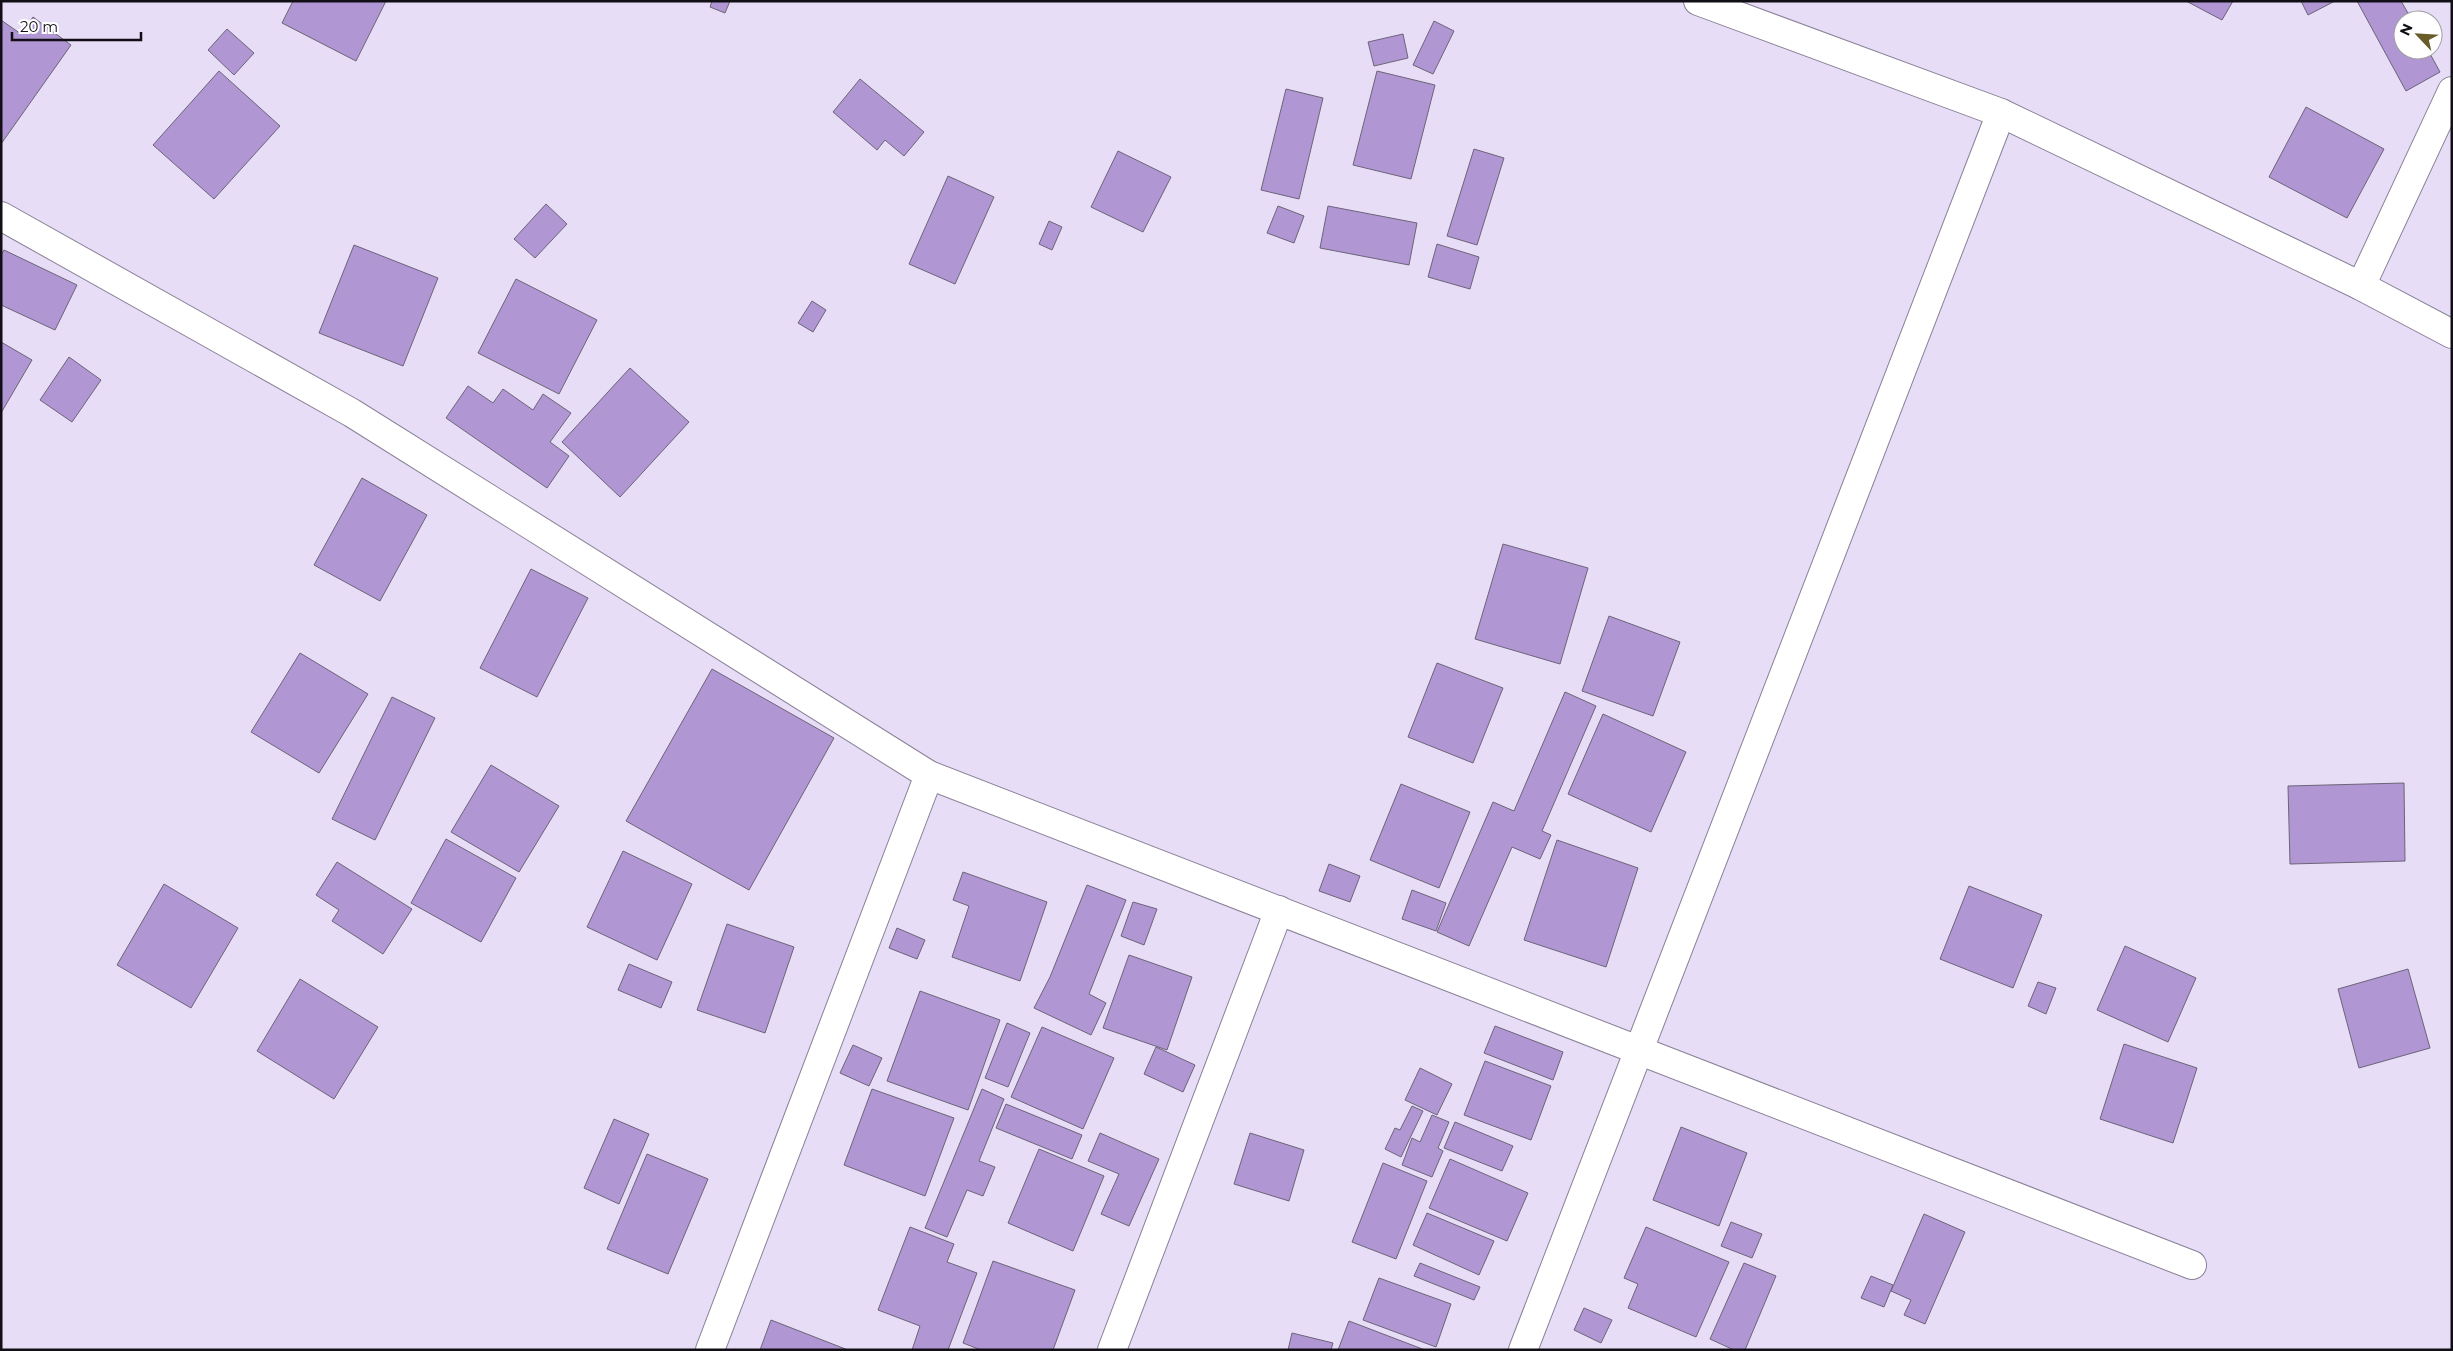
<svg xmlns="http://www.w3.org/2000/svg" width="2453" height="1351" font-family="Montserrat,sans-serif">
	<rect width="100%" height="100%" fill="#e7ddf6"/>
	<g fill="#b196d4" stroke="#6c6478">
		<path d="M 293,1 L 386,1 L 356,61 L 282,23 Z"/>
		<path d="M 712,1 L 730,1 L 725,13 L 710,7 Z"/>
		<path d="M 2186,1 L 2233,1 L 2222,20 Z"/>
		<path d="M 2301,1 L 2335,1 L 2308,15 Z"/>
		<path d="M 2357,1 L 2401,1 L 2412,20 L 2403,20 L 2403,50 L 2428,50 L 2440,72 L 2406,91 Z"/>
		<path d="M 33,17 L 71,45 L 1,144 L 1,20 L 21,34 Z"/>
		<path d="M 1434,21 L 1454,31 L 1433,74 L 1413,65 Z"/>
		<path d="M 227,29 L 254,53 L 234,75 L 208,50 Z"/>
		<path d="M 1403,34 L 1408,58 L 1374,66 L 1368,42 Z"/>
		<path d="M 219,71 L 280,126 L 214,199 L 153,145 Z"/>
		<path d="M 1377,71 L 1435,85 L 1411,179 L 1353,165 Z"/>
		<path d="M 860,79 L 924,132 L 904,156 L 885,140 L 877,150 L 833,112 Z"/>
		<path d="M 1286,89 L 1323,98 L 1299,199 L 1261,190 Z"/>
		<path d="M 2306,107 L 2384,149 L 2347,218 L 2269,177 Z"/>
		<path d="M 1474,149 L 1504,158 L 1477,245 L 1447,236 Z"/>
		<path d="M 1118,151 L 1171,177 L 1143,232 L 1091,207 Z"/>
		<path d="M 948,176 L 994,197 L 955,284 L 909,264 Z"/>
		<path d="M 546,204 L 567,224 L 535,258 L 514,239 Z"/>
		<path d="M 1278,206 L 1304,216 L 1294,243 L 1267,233 Z"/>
		<path d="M 1328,206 L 1417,223 L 1409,265 L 1320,248 Z"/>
		<path d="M 1049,221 L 1062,227 L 1052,250 L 1039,244 Z"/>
		<path d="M 1437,244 L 1479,257 L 1470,289 L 1428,277 Z"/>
		<path d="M 354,245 L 438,278 L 403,366 L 319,333 Z"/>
		<path d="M 4,250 L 77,285 L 55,330 L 1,305 L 1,255 Z"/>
		<path d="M 516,279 L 597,320 L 559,394 L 478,353 Z"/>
		<path d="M 812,301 L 826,310 L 813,332 L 798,323 Z"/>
		<path d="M 1,342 L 32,360 L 1,413 Z"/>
		<path d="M 69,357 L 101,380 L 72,422 L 40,400 Z"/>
		<path d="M 630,368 L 689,422 L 620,497 L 562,442 Z"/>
		<path d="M 468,386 L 493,403 L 503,389 L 533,410 L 543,394 L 571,413 L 550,442 L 569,456 L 547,488 L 446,418 Z"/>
		<path d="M 362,478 L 427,515 L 380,601 L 314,565 Z"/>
		<path d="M 1503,544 L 1588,568 L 1560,664 L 1475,639 Z"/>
		<path d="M 531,569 L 588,598 L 537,697 L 480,668 Z"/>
		<path d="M 1609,616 L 1680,642 L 1653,716 L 1582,691 Z"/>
		<path d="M 300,653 L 368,694 L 319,773 L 251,732 Z"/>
		<path d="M 1437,663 L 1503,688 L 1473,763 L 1408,737 Z"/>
		<path d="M 712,669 L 834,738 L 749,890 L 626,821 Z"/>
		<path d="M 1565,692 L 1596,706 L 1542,831 L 1551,835 L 1540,859 L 1512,847 L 1469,946 L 1437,932 L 1493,802 L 1514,811 Z"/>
		<path d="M 392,697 L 435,718 L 375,840 L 332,819 Z"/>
		<path d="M 1603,714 L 1686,752 L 1651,832 L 1568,794 Z"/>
		<path d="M 491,765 L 559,806 L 519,872 L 451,832 Z"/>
		<path d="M 2404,783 L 2405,861 L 2290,864 L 2288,786 Z"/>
		<path d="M 1401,784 L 1470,812 L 1439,888 L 1370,860 Z"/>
		<path d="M 446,839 L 516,878 L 481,942 L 411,903 Z"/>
		<path d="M 1557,840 L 1638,868 L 1606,967 L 1524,940 Z"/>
		<path d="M 623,851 L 692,884 L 657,960 L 587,927 Z"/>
		<path d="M 337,862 L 412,909 L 383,954 L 332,921 L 339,910 L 316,895 Z"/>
		<path d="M 1329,864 L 1360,876 L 1350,902 L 1319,891 Z"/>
		<path d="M 963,872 L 1047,902 L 1020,981 L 952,957 L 969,906 L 953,900 Z"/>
		<path d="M 164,884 L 238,928 L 191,1008 L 117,965 Z"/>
		<path d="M 1087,885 L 1126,900 L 1089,994 L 1106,1003 L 1091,1035 L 1034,1008 L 1050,977 Z"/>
		<path d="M 1969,886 L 2042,915 L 2013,988 L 1940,959 Z"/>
		<path d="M 1412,890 L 1446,903 L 1436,931 L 1402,919 Z"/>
		<path d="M 1133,902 L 1157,909 L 1144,945 L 1121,936 Z"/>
		<path d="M 727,924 L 794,947 L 765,1033 L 697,1010 Z"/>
		<path d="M 897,928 L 925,940 L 917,959 L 889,948 Z"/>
		<path d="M 2125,946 L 2196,978 L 2168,1042 L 2097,1010 Z"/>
		<path d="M 1129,955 L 1192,977 L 1167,1050 L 1103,1028 Z"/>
		<path d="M 629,964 L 672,982 L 661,1008 L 618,990 Z"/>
		<path d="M 2408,969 L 2430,1048 L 2359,1068 L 2338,989 Z"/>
		<path d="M 300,979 L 378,1027 L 334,1099 L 257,1051 Z"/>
		<path d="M 2038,982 L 2056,988 L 2046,1014 L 2028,1006 Z"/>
		<path d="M 920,991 L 1000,1020 L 968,1110 L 887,1081 Z"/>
		<path d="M 1007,1023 L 1030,1033 L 1008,1087 L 985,1078 Z"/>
		<path d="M 1495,1026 L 1563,1052 L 1553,1080 L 1484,1053 Z"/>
		<path d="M 1042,1027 L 1114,1058 L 1083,1129 L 1011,1097 Z"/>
		<path d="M 2124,1044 L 2197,1068 L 2173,1143 L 2100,1119 Z"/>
		<path d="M 853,1045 L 882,1058 L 869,1086 L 840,1073 Z"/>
		<path d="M 1156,1047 L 1195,1065 L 1183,1092 L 1144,1074 Z"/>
		<path d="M 1485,1061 L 1551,1086 L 1531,1140 L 1464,1115 Z"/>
		<path d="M 1420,1068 L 1452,1084 L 1437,1115 L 1405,1100 Z"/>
		<path d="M 872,1089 L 954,1118 L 925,1196 L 844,1165 Z"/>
		<path d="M 982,1089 L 1004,1099 L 979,1161 L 995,1167 L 983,1196 L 967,1190 L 947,1237 L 925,1228 Z"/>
		<path d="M 1006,1104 L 1082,1135 L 1072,1159 L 996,1128 Z"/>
		<path d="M 1412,1106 L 1423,1111 L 1401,1157 L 1385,1149 L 1395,1128 L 1400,1130 Z"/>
		<path d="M 1432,1115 L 1449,1122 L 1438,1148 L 1443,1151 L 1432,1177 L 1402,1165 L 1412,1138 L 1420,1142 Z"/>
		<path d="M 614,1119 L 649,1134 L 619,1204 L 584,1188 Z"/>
		<path d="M 1455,1122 L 1513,1146 L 1502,1171 L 1444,1148 Z"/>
		<path d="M 1681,1127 L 1747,1153 L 1719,1226 L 1653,1200 Z"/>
		<path d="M 1100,1133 L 1159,1159 L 1129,1226 L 1101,1214 L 1119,1174 L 1088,1161 Z"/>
		<path d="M 1250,1133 L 1304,1150 L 1289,1201 L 1234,1184 Z"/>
		<path d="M 1039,1149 L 1104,1176 L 1073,1251 L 1008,1223 Z"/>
		<path d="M 647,1154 L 708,1179 L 668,1274 L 607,1249 Z"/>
		<path d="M 1450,1159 L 1528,1193 L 1507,1241 L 1429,1208 Z"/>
		<path d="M 1383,1163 L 1427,1181 L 1396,1259 L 1352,1242 Z"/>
		<path d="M 1427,1213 L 1494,1241 L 1479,1275 L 1413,1245 Z"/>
		<path d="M 1924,1214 L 1965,1232 L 1925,1324 L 1904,1315 L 1911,1300 L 1891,1291 Z"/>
		<path d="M 1731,1222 L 1762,1234 L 1752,1258 L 1721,1246 Z"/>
		<path d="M 910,1227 L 954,1244 L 947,1262 L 977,1273 L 948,1350 L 912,1350 L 920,1326 L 878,1310 Z"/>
		<path d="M 1646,1227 L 1729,1262 L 1696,1337 L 1628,1308 L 1638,1284 L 1624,1278 Z"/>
		<path d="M 993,1261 L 1075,1290 L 1053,1350 L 981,1350 L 963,1343 Z"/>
		<path d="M 1420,1263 L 1480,1287 L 1474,1300 L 1414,1276 Z"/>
		<path d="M 1744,1263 L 1776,1276 L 1745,1350 L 1734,1350 L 1710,1339 Z"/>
		<path d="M 1871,1276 L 1893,1285 L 1884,1307 L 1861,1298 Z"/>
		<path d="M 1379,1278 L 1451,1304 L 1436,1347 L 1363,1320 Z"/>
		<path d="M 1584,1308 L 1612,1320 L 1601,1343 L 1574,1330 Z"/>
		<path d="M 771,1320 L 848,1350 L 760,1350 Z"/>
		<path d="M 1349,1321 L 1425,1350 L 1338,1350 Z"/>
		<path d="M 1292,1333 L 1333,1343 L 1331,1350 L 1288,1350 Z"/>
	</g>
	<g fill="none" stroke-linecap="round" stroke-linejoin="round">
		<g stroke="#898096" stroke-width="30">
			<g id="minor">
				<path d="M 1698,1 L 2001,113 L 2361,286 L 2452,334"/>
				<path d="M 1,216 L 352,413 L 929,775 L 2192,1265"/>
				<path d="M 2361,286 L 2452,91"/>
				<path d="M 710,1350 L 929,775"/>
				<path d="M 1112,1350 L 1279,910"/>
				<path d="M 1523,1350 L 2001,113"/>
			</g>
		</g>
		<use href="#minor" stroke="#fff" stroke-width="28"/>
	</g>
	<rect width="2453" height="1351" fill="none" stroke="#110e15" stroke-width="5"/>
	<g transform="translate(2418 35) rotate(295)"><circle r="24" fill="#ffffff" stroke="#a09fa1"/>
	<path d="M0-4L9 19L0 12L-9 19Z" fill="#6a5c29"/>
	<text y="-8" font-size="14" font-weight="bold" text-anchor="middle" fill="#110e15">N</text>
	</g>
	<path d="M12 32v8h129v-8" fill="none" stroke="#110e15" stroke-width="2.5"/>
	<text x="20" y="32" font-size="15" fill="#110e15" stroke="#ffffff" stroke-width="4" paint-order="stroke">20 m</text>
</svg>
